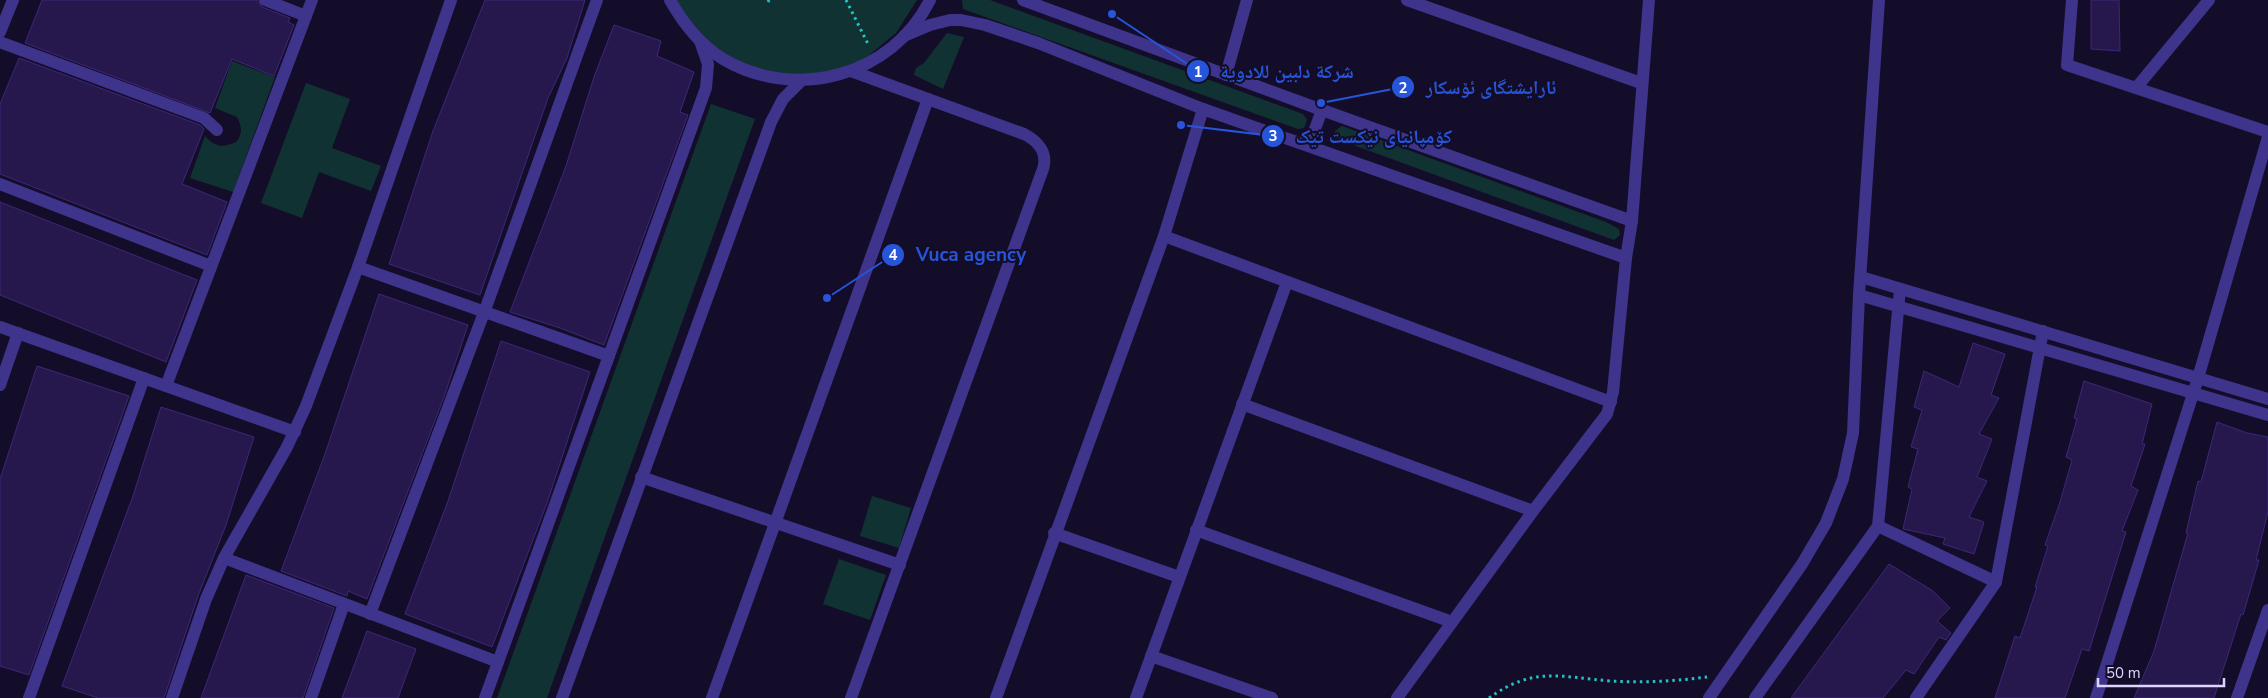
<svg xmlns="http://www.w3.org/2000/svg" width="2268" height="698" font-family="'Nunito Sans','Noto Naskh Arabic',sans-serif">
	<rect width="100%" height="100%" fill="#140d29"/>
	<g fill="#103233">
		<path d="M 674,0 L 917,0 L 896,33 L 863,60 L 821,76 L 778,77 L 736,64 L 700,38 Z"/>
		<path d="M 962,0 L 990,0 L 1303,114 L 1307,120 L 1304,128 L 1298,129 L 963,9 Z"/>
		<path d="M 947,33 L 964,37 L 943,89 L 914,75 L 916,68 L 924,63 Z"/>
		<path d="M 232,61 L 275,77 L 233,192 L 190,178 L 205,136 C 214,147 223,148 236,142 C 243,133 242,127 237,117 L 215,108 Z"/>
		<path d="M 306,83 L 350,99 L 332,148 L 381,166 L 371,191 L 319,172 L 302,218 L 261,203 Z"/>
		<path d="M 711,104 L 755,119 L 547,698 L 497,698 Z"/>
		<path d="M 1342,126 L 1606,222 L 1619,229 L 1620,235 L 1614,240 L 1334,138 C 1333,132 1337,129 1342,126 Z"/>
		<path d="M 872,496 L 911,508 L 899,548 L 860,536 Z"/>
		<path d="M 839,559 L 886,575 L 870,620 L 823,604 Z"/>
	</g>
	<g fill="#26184c" stroke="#3e277a">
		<path d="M 42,0 L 257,0 L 262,7 L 290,18 L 288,22 L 294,25 L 274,76 L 232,59 L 210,113 L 25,43 Z"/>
		<path d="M 485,0 L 585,0 L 567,58 L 548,98 L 480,295 L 389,264 L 433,131 Z"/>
		<path d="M 2091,0 L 2119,0 L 2120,51 L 2091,49 Z"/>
		<path d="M 614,25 L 661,41 L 657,56 L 694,72 L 680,112 L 688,115 L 604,345 L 560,328 L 510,312 L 566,166 L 594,77 Z"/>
		<path d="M 19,58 L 200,125 L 204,129 L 182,184 L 227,202 L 207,255 L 0,174 L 0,104 Z"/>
		<path d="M 0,202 L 197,280 L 166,362 L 0,295 Z"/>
		<path d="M 379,294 L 468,325 L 445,394 L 367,599 L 348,591 L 347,596 L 281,571 L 325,454 Z"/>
		<path d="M 501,341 L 590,372 L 547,503 L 492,647 L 405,614 L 448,501 Z"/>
		<path d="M 1973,343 L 2005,354 L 1991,395 L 1999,398 L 1979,434 L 1992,439 L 1977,477 L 1987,481 L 1969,517 L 1984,522 L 1974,554 L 1943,544 L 1945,538 L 1903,529 L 1912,489 L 1908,487 L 1918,449 L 1911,447 L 1922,410 L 1914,407 L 1924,371 L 1959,387 Z"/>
		<path d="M 37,366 L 129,396 L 29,675 L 0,666 L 0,479 Z"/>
		<path d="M 2084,381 L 2152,404 L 2142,444 L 2145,444 L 2131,486 L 2138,490 L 2122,531 L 2126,532 L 2089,651 L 2082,649 L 2065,698 L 1995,698 L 2015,636 L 2020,638 L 2037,587 L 2035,587 L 2048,546 L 2045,545 L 2060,502 L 2072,460 L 2066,457 L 2077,419 L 2074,418 Z"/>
		<path d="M 161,407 L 254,437 L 226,525 L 198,596 L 164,698 L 98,698 L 62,686 L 133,496 Z"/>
		<path d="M 2217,422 L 2247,433 L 2268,437 L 2268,512 L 2256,560 L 2259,560 L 2243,615 L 2241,614 L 2214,698 L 2134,698 L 2154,651 L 2188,533 L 2186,533 L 2198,481 L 2201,482 Z"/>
		<path d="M 1889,564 L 1933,591 L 1950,608 L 1937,621 L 1951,633 L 1946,640 L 1939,637 L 1914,674 L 1906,670 L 1883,698 L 1791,698 Z"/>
		<path d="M 246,575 L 334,608 L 303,698 L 201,698 Z"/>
		<path d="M 367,631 L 416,649 L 398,698 L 342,698 Z"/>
	</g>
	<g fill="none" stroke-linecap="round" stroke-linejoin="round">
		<g stroke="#24c3c5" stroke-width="3" stroke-dasharray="2.5 4" stroke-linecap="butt">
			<path d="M 846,0 L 869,46"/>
			<path d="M 768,2 L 769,0"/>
			<path d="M 1489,698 C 1534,666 1560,677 1611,681 C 1643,683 1676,681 1707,677"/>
		</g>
		<g stroke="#3e348c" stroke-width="12">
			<path d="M 265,0 L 306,16"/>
			<path d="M 1407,0 L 1641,83"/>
			<path d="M 2072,0 L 2067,65 L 2268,132"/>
			<path d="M 0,32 L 13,0"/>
			<path d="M 0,42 L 204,118 L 217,130"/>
			<path d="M 1226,75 L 1247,0"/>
			<path d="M 2136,88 L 2209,0"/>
			<path d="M 0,184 L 211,266"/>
			<path d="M 1164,236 L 1611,402"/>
			<path d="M 358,267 L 609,356"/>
			<path d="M 0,327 L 295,432"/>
			<path d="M 0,385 L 18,333"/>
			<path d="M 166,386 L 312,0"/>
			<path d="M 1242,404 L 1533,511"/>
			<path d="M 641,477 L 900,565"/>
			<path d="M 1878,526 L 1996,582"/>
			<path d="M 1196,530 L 1452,622"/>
			<path d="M 1054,533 L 1179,577"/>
			<path d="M 224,558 L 498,662"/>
			<path d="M 370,614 L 485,310 L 597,0"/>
			<path d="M 1151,656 L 1272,698"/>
			<path d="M 29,698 L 144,378"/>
			<path d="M 172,698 L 206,599 L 224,558 L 287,447 L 306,406 L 358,267 L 451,0"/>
			<path d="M 311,698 L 344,604"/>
			<path d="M 485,698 L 706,88 L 708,64 L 700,41"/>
			<path d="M 562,698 L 771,122 L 783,99 L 801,81"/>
			<path d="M 712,698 L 928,99"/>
			<path d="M 851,698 L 1043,169 C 1048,153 1038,141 1024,134 L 851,71"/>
			<path d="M 996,698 L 1164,236 L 1203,109"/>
			<path d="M 1136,698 L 1287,282"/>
			<path d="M 1397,698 L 1533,511 L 1600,423 L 1607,414 L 1613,392 L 1626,258 L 1632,221 L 1649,0"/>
			<path d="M 1755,698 L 1878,526 L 1900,289"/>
			<path d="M 1916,698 L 1996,582 L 2043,331"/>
			<path d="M 2096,698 L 2198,378 L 2268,137"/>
			<path d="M 2237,698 L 2268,610"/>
		</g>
		<g stroke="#3e348c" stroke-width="12">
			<path d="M 670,0 C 683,23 700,45 723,59 C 796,102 892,76 930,0"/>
			<path d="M 1023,0 L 1322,110 L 1632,221"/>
			<path d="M 904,36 L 930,25 L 950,20 L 961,20 L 985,25 L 1038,43 L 1203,109 L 1626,258"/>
			<path d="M 1309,145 L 1322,110"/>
			<path d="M 1861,277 L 2268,399"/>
			<path d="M 1859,295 L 2268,415"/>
			<path d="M 1709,698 L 1802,564 L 1826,523 L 1843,479 L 1853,433 L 1859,295 L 1879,0"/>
		</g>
	</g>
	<path fill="none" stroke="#2755da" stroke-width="2" d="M1112 14L1198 71M1321 103L1403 87M1181 125L1273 136M827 298L893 255"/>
	<g fill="#2755da" stroke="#140d29" stroke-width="2">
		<circle cx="1112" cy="14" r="5"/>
		<circle cx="1321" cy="103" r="5"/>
		<circle cx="1181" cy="125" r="5"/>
		<circle cx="827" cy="298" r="5"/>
		<circle cx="1198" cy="71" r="12"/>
		<circle cx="1403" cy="87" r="12"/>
		<circle cx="1273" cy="136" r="12"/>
		<circle cx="893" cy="255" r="12"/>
	</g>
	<g font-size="15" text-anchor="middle" font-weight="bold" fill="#fff">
		<text x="1198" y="77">1</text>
		<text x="1403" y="93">2</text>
		<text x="1273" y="141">3</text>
		<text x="893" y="260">4</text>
	</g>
	<g font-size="19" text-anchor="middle" font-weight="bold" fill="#2755da" stroke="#140d29" stroke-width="4" stroke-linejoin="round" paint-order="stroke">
		<text x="1287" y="78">شركة دلبين للادوية</text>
		<text x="1491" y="94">ئارایشتگای ئۆسکار</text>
		<text x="1374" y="143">کۆمپانیای نێکست تێک</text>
		<text x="971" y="261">Vuca agency</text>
	</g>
	<path d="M2098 678v8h126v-8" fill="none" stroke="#ddd5ff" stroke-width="2.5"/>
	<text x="2106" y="678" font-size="15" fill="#ddd5ff" stroke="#140d29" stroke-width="4" paint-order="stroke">50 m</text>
</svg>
